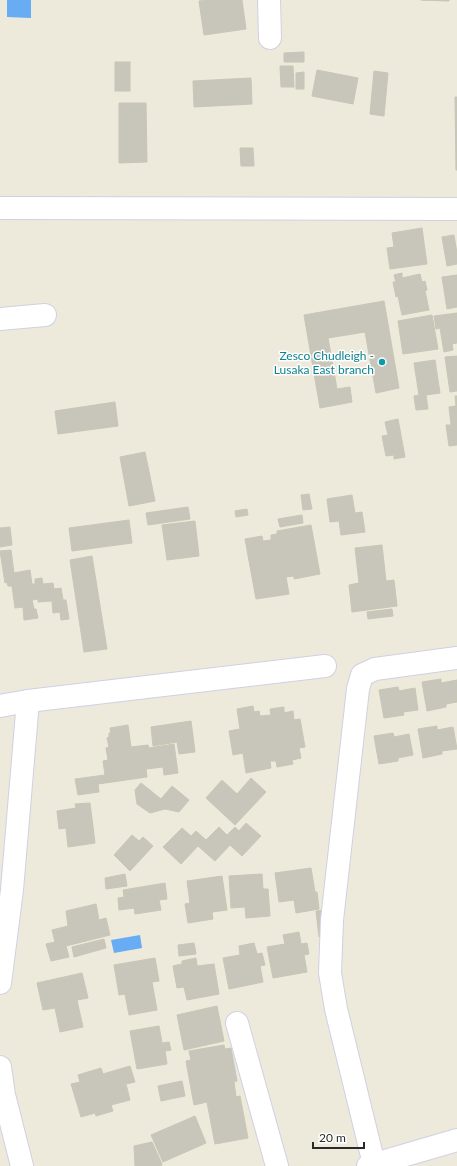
<svg xmlns="http://www.w3.org/2000/svg" width="457" height="1166" font-family="Lato,sans-serif">
	<rect width="100%" height="100%" fill="#ede9db"/>
	<g fill="#68adf4">
		<path d="M 7,0 L 31,0 L 31,18 L 7,17 Z"/>
		<path d="M 140,935 L 142,948 L 114,953 L 111,940 Z"/>
	</g>
	<g fill="#c8c6bb" stroke="#c8c6b4">
		<path d="M 208,0 L 242,0 L 246,29 L 204,35 L 199,1 Z"/>
		<path d="M 421,0 L 449,0 L 449,1 Z"/>
		<path d="M 304,52 L 304,62 L 284,62 L 284,53 Z"/>
		<rect x="115" y="62" width="15" height="29"/>
		<path d="M 280,66 L 293,66 L 294,87 L 281,87 Z"/>
		<path d="M 317,70 L 358,78 L 353,104 L 312,96 Z"/>
		<path d="M 374,71 L 388,73 L 384,116 L 370,114 Z"/>
		<path d="M 304,72 L 304,89 L 296,89 L 296,73 Z"/>
		<path d="M 251,78 L 252,104 L 194,107 L 193,81 Z"/>
		<path d="M 455,97 L 457,97 L 457,170 L 456,170 Z"/>
		<path d="M 119,103 L 146,103 L 147,162 L 119,163 Z"/>
		<path d="M 240,148 L 253,148 L 254,166 L 241,166 Z"/>
		<path d="M 422,228 L 427,264 L 390,269 L 387,248 L 394,247 L 392,233 Z"/>
		<path d="M 454,235 L 457,253 L 457,264 L 447,266 L 442,237 Z"/>
		<path d="M 402,273 L 402,278 L 420,274 L 422,282 L 425,281 L 427,290 L 425,291 L 429,310 L 402,315 L 398,296 L 396,297 L 393,282 L 396,282 L 394,275 Z"/>
		<path d="M 457,275 L 457,307 L 447,309 L 442,277 Z"/>
		<path d="M 384,301 L 399,388 L 376,393 L 365,332 L 328,338 L 337,389 L 350,387 L 352,402 L 320,408 L 304,315 Z"/>
		<path d="M 457,313 L 457,343 L 452,344 L 453,350 L 444,352 L 440,328 L 436,329 L 434,316 Z"/>
		<path d="M 432,315 L 438,349 L 403,354 L 398,321 Z"/>
		<path d="M 457,356 L 457,391 L 450,392 L 445,357 Z"/>
		<path d="M 435,360 L 440,393 L 426,395 L 428,409 L 416,410 L 414,396 L 419,395 L 414,363 Z"/>
		<path d="M 455,396 L 457,396 L 457,445 L 449,446 L 446,425 L 451,425 L 449,407 L 456,406 Z"/>
		<path d="M 115,402 L 118,426 L 58,434 L 55,411 Z"/>
		<path d="M 398,419 L 405,457 L 394,459 L 394,455 L 386,456 L 382,436 L 388,435 L 385,422 Z"/>
		<path d="M 145,452 L 155,501 L 129,506 L 120,457 Z"/>
		<path d="M 309,494 L 312,509 L 303,510 L 301,495 Z"/>
		<path d="M 352,495 L 355,513 L 362,512 L 365,532 L 341,535 L 339,521 L 330,522 L 327,499 Z"/>
		<path d="M 188,507 L 190,519 L 148,525 L 146,513 Z"/>
		<path d="M 247,509 L 248,515 L 236,517 L 235,511 Z"/>
		<path d="M 302,515 L 303,523 L 280,527 L 278,519 Z"/>
		<path d="M 129,520 L 132,543 L 72,551 L 69,528 Z"/>
		<path d="M 195,521 L 199,556 L 167,560 L 162,525 Z"/>
		<path d="M 311,525 L 320,574 L 294,579 L 294,576 L 286,577 L 289,594 L 256,599 L 245,539 L 262,536 L 263,541 L 271,540 L 271,535 L 277,534 L 277,531 Z"/>
		<path d="M 10,527 L 12,545 L 0,547 L 0,528 Z"/>
		<path d="M 382,545 L 386,581 L 394,580 L 397,606 L 352,612 L 349,585 L 359,583 L 355,548 Z"/>
		<path d="M 11,550 L 14,573 L 30,570 L 32,584 L 35,584 L 35,579 L 42,578 L 43,584 L 53,583 L 54,589 L 61,588 L 63,600 L 66,600 L 69,619 L 61,620 L 60,612 L 53,613 L 52,601 L 38,602 L 38,599 L 32,600 L 34,609 L 36,609 L 38,618 L 24,620 L 23,607 L 15,608 L 12,586 L 8,586 L 7,582 L 5,583 L 0,551 Z"/>
		<path d="M 92,556 L 107,649 L 84,652 L 70,560 Z"/>
		<path d="M 392,609 L 393,616 L 368,619 L 367,612 Z"/>
		<path d="M 441,679 L 441,683 L 457,680 L 457,702 L 446,704 L 446,707 L 427,711 L 422,682 Z"/>
		<path d="M 398,687 L 399,691 L 415,688 L 418,710 L 403,712 L 404,715 L 384,718 L 379,690 Z"/>
		<path d="M 253,706 L 254,712 L 259,711 L 260,716 L 271,715 L 270,709 L 284,707 L 284,713 L 293,711 L 294,720 L 300,719 L 305,747 L 299,748 L 301,758 L 292,760 L 293,764 L 277,767 L 276,761 L 270,761 L 271,768 L 246,773 L 243,753 L 233,755 L 229,731 L 240,729 L 237,709 Z"/>
		<path d="M 191,721 L 195,752 L 179,754 L 177,742 L 153,746 L 151,727 Z"/>
		<path d="M 128,725 L 131,747 L 148,745 L 149,748 L 174,744 L 178,773 L 164,775 L 163,767 L 146,769 L 147,777 L 98,784 L 99,792 L 78,795 L 75,779 L 105,775 L 103,761 L 108,760 L 106,748 L 109,747 L 107,738 L 109,737 L 109,733 L 111,733 L 110,728 Z"/>
		<path d="M 437,726 L 437,730 L 453,727 L 457,749 L 442,751 L 442,754 L 423,758 L 418,729 Z"/>
		<path d="M 393,733 L 394,737 L 409,734 L 413,755 L 398,758 L 398,761 L 379,764 L 374,736 Z"/>
		<path d="M 251,778 L 266,792 L 235,825 L 206,798 L 222,780 L 237,794 Z"/>
		<path d="M 141,783 L 161,799 L 172,786 L 189,800 L 179,812 L 165,809 L 150,813 L 137,804 L 135,790 Z"/>
		<path d="M 90,803 L 95,843 L 68,847 L 66,828 L 59,829 L 57,811 L 76,808 L 75,804 Z"/>
		<path d="M 246,823 L 261,836 L 242,856 L 230,845 L 215,861 L 198,846 L 181,864 L 163,847 L 182,828 L 191,836 L 196,831 L 206,840 L 219,827 L 227,835 L 235,827 L 239,831 Z"/>
		<path d="M 132,835 L 139,841 L 143,837 L 153,846 L 130,871 L 114,855 Z"/>
		<path d="M 311,868 L 315,892 L 317,892 L 319,909 L 296,913 L 294,900 L 279,902 L 275,873 Z"/>
		<path d="M 125,874 L 127,886 L 106,889 L 105,878 Z"/>
		<path d="M 262,874 L 263,889 L 268,889 L 270,916 L 246,918 L 245,907 L 231,908 L 229,876 Z"/>
		<path d="M 222,876 L 227,910 L 212,912 L 213,919 L 188,923 L 185,904 L 190,903 L 187,881 Z"/>
		<path d="M 165,883 L 167,899 L 159,900 L 161,910 L 135,914 L 134,908 L 119,910 L 118,898 L 124,897 L 123,890 Z"/>
		<path d="M 96,904 L 99,920 L 106,918 L 110,935 L 66,946 L 69,957 L 51,961 L 46,944 L 55,942 L 52,930 L 68,926 L 66,911 Z"/>
		<path d="M 324,910 L 327,935 L 319,937 L 316,911 Z"/>
		<path d="M 299,932 L 301,944 L 307,943 L 309,954 L 304,955 L 307,972 L 273,978 L 267,947 L 285,944 L 283,935 Z"/>
		<path d="M 104,939 L 106,948 L 74,957 L 72,947 Z"/>
		<path d="M 194,943 L 196,954 L 179,956 L 178,945 Z"/>
		<path d="M 254,943 L 257,954 L 262,953 L 265,965 L 260,966 L 263,982 L 229,989 L 223,958 L 240,955 L 239,946 Z"/>
		<path d="M 155,958 L 159,981 L 152,982 L 157,1010 L 129,1015 L 125,994 L 119,995 L 114,965 Z"/>
		<path d="M 196,958 L 197,966 L 214,964 L 219,994 L 187,1000 L 184,987 L 177,988 L 173,966 L 182,964 L 182,961 Z"/>
		<path d="M 82,973 L 88,998 L 77,1000 L 83,1027 L 60,1032 L 55,1008 L 43,1010 L 37,983 Z"/>
		<path d="M 217,1006 L 224,1041 L 184,1050 L 177,1015 Z"/>
		<path d="M 159,1026 L 162,1043 L 169,1042 L 171,1050 L 165,1051 L 167,1064 L 137,1069 L 130,1031 Z"/>
		<path d="M 224,1045 L 225,1049 L 231,1048 L 237,1081 L 234,1082 L 236,1097 L 240,1096 L 248,1138 L 215,1144 L 207,1102 L 194,1105 L 186,1061 L 191,1060 L 189,1051 Z"/>
		<path d="M 130,1066 L 135,1082 L 126,1084 L 130,1100 L 111,1105 L 113,1111 L 96,1116 L 95,1113 L 81,1117 L 71,1084 L 80,1082 L 78,1075 L 101,1068 L 103,1074 Z"/>
		<path d="M 182,1081 L 185,1096 L 161,1101 L 158,1086 Z"/>
		<path d="M 195,1116 L 206,1143 L 163,1162 L 151,1135 Z"/>
		<path d="M 152,1142 L 162,1164 L 161,1166 L 135,1166 L 134,1146 Z"/>
	</g>
	<g fill="none" stroke-linecap="round" stroke-linejoin="round">
		<g stroke="#d1d0e3" stroke-width="24">
			<g id="minor">
				<path d="M 269,0 L 270,38"/>
				<path d="M 0,208 L 457,209"/>
				<path d="M 0,319 L 45,315"/>
				<path d="M 0,706 L 28,701 L 325,666"/>
				<path d="M 0,983 L 12,890 L 28,701"/>
				<path d="M 237,1023 L 277,1166"/>
				<path d="M 0,1067 L 4,1095 L 22,1166"/>
				<path d="M 374,1164 L 336,1009 L 330,973 L 332,920 L 358,689 L 362,675 L 375,669 L 457,658"/>
				<path d="M 368,1166 L 457,1140"/>
			</g>
		</g>
		<use href="#minor" stroke="#fff" stroke-width="22"/>
	</g>
	<circle fill="#0f9aa8" stroke="#fff" stroke-width="1.5" cx="382" cy="362" r="4"/>
	<g text-anchor="middle" dominant-baseline="central" stroke-width="3" stroke-linejoin="round" paint-order="stroke">
		<g font-size="12" fill="#0d838f" stroke="#fff" text-anchor="end">
			<text x="374" y="355">Zesco Chudleigh -<tspan x="374" dy="14">Lusaka East branch</tspan></text>
		</g>
	</g>
	<path d="M313 1142v6h51v-6" fill="none" stroke="#2a2a2a" stroke-width="2"/>
	<text x="319" y="1142" font-size="12" fill="#2a2a2a" stroke="#ffffff" stroke-width="3" paint-order="stroke">20 m</text>
</svg>
